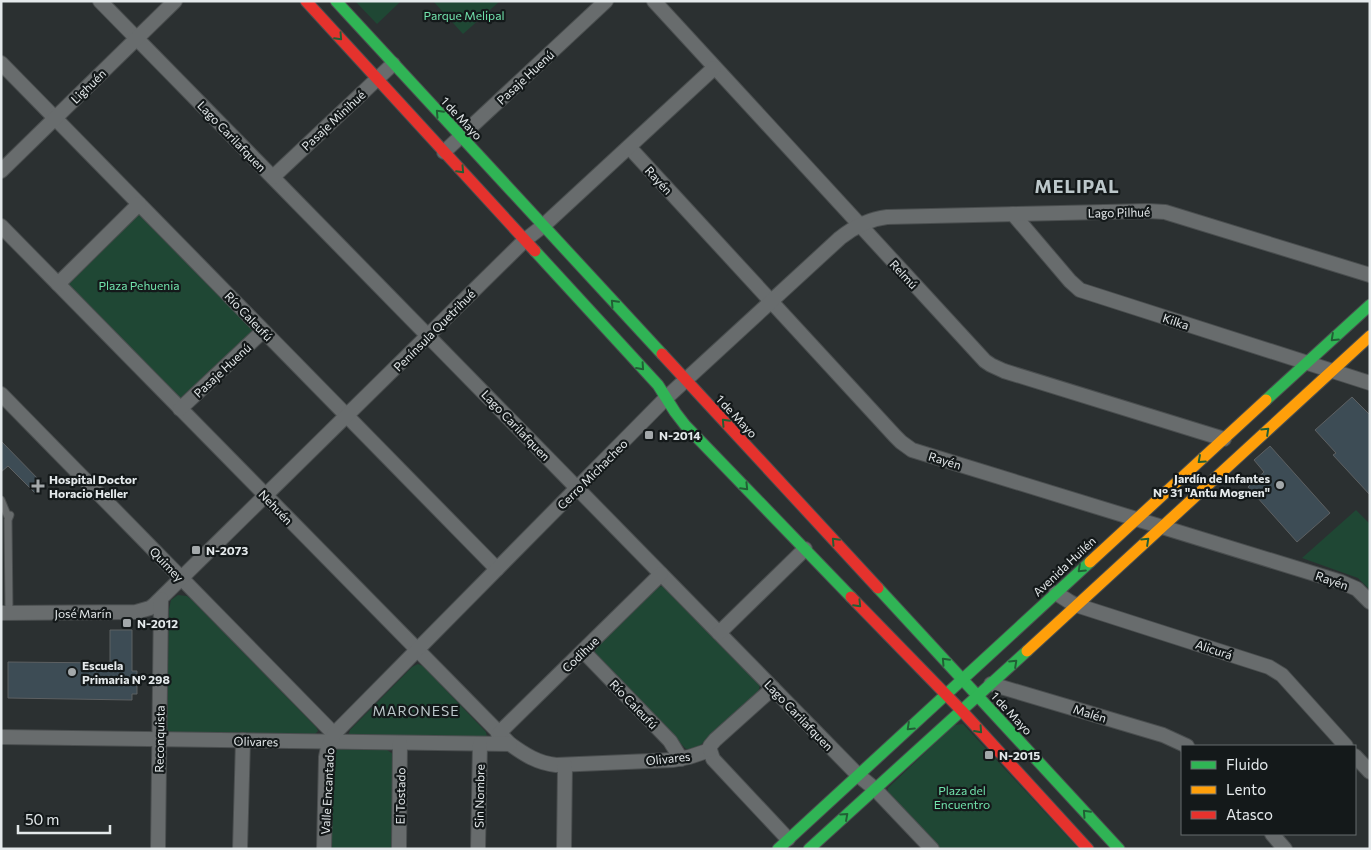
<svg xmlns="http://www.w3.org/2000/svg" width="1371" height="850" font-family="Commissioner,sans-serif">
	<rect width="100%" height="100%" fill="#2b3031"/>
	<g fill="#1f4734">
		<path d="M 355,1 L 401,1 L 377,24 Z"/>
		<path d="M 433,1 L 500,1 L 463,34 Z"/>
		<path d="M 136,215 L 141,215 L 252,329 L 252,333 L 184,398 L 180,399 L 69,286 L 69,282 Z"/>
		<path d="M 1356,510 L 1370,524 L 1370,590 L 1358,578 L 1302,558 Z"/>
		<path d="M 662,586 L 665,586 L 760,685 L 758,693 L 696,749 L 690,751 L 685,748 L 597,657 L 595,652 L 596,646 L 656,588 Z"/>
		<path d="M 178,595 L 187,596 L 192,600 L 316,727 L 318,731 L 314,735 L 171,733 L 168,731 L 167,726 L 169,609 L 171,600 Z"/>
		<path d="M 418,664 L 423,666 L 486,732 L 487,737 L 486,738 L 351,736 L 349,734 L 350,730 L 412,667 Z"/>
		<path d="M 963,724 L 1079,849 L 939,849 L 890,797 L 888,794 L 888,788 L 954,725 Z"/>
		<path d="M 338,749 L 387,750 L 393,754 L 392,849 L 330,849 L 332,757 L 333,752 Z"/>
	</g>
	<g fill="#3d4c55" stroke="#5d6062">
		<path d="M 1352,397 L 1370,415 L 1370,495 L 1333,455 L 1336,453 L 1315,430 Z"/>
		<path d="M 1,441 L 43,484 L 35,493 L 8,466 L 1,472 Z"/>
		<path d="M 1270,446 L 1330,513 L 1297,542 L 1248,487 L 1264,472 L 1254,460 Z"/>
		<path d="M 110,630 L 132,630 L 132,671 L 137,671 L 137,694 L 132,694 L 132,700 L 8,698 L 8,662 L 110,663 Z"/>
	</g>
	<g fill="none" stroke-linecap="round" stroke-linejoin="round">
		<g stroke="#4a4e4f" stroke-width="9">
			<g id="lane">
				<path d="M 1,500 L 8,517"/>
				<path d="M 9,613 L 8,520 L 10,515"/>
			</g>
		</g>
		<g stroke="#4a4e4f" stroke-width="16">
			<g id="street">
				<path d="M 100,1 L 858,775 L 875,789 L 932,849"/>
				<path d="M 654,1 L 985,361 L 991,365 L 1004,371 L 1224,439"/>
				<path d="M 1,63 L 497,569"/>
				<path d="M 629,147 L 895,436 L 901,442 L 912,450 L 1341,582 L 1357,589 L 1370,602"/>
				<path d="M 444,152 L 606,1"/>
				<path d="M 1,171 L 175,1"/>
				<path d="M 273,177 L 393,64"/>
				<path d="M 1013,214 L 1070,281 L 1080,290 L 1370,383"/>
				<path d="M 1,226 L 510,744 C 525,755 538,763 556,765 L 673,760 L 689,757 L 710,750"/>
				<path d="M 58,284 L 139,204"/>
				<path d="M 1,394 L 334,734"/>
				<path d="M 180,409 L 263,331"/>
				<path d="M 1056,593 L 1070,602 L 1076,605 L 1269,667 L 1282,675 L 1346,746"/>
				<path d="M 1,613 L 136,612 L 150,608 L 154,605 L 525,240 L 543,226 L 714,68"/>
				<path d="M 719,633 L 805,549"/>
				<path d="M 583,651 L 670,741 L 681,759"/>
				<path d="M 991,684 L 1163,735 L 1187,746"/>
				<path d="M 498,734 L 661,574"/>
				<path d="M 1,737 L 510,744"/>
				<path d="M 710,750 L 713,759 L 788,839"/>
				<path d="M 710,750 L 710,746 L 715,740 L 773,688"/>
				<path d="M 1355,756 L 1370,772"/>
				<path d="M 1272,834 L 1285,849"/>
				<path d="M 158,849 L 161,599"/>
				<path d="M 240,849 L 243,740"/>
				<path d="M 324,849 L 326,757 L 328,747 L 334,734 L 666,398 L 840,238 C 854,227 868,219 887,217 L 1148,211 L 1165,212 L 1370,275"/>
				<path d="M 399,849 L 400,743"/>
				<path d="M 478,849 L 480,744"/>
				<path d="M 564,849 L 565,765"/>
			</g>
		</g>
		<g stroke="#4a4e4f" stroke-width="13">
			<g id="fast">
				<path d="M 336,1 L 662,354"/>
				<path d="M 535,251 L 658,385 L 675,412 L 685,425 L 851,597"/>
				<path d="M 1266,400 L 1370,305"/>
				<path d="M 878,588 L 1119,849"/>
				<path d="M 778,849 L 1090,562"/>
				<path d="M 809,849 L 1027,651"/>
			</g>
		</g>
		<g stroke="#4a4e4f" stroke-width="13">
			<g id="slow">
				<path d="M 1090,562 L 1266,400"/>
				<path d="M 1027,651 L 1370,336"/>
			</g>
		</g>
		<g stroke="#4a4e4f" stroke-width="13">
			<g id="jam">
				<path d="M 306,1 L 535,251"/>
				<path d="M 662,354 L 878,588"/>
				<path d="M 851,597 L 962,711 L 1088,849"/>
			</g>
		</g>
		<use href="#lane" stroke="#686c6d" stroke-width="7"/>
		<use href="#street" stroke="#686c6d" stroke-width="14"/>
		<use href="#fast" stroke="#30b455" stroke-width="11"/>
		<use href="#slow" stroke="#ff9f0a" stroke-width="11"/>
		<use href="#jam" stroke="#e5322d" stroke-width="11"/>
	</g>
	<defs><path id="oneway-chevron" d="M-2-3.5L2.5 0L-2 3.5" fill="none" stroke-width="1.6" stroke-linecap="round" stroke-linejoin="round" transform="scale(1.25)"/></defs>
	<g stroke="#215f35">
		<use href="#oneway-chevron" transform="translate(339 37) rotate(47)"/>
		<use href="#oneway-chevron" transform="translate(439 113) rotate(-133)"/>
		<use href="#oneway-chevron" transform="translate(461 170) rotate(47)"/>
		<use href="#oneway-chevron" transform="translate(614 303) rotate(-133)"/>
		<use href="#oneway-chevron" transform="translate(1334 338) rotate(137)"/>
		<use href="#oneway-chevron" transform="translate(641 367) rotate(48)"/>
		<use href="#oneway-chevron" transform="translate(725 422) rotate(-133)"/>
		<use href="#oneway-chevron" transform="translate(1266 431) rotate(-43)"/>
		<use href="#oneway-chevron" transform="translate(1201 460) rotate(138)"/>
		<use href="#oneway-chevron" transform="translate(745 487) rotate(46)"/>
		<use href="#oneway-chevron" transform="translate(835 541) rotate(-133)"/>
		<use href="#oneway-chevron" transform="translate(1146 541) rotate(-43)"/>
		<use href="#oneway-chevron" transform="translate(1081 569) rotate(137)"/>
		<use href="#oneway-chevron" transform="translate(858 604) rotate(46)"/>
		<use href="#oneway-chevron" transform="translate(945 661) rotate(-133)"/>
		<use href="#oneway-chevron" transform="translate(1014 663) rotate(-43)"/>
		<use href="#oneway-chevron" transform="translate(910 727) rotate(137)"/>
		<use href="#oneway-chevron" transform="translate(979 730) rotate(48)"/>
		<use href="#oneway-chevron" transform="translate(1086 813) rotate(-133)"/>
		<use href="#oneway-chevron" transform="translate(845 816) rotate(-42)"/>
	</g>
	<g fill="#a3a8aa" stroke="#14191a" stroke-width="2">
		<rect x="644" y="430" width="10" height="10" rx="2.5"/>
		<circle cx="1280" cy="485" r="5"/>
		<path d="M35.5 478.5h5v5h5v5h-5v5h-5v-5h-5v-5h5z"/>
		<rect x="191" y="545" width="10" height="10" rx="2.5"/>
		<rect x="122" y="618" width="10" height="10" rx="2.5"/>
		<circle cx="72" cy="672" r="5"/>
		<rect x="984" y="750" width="10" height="10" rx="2.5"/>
	</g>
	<g text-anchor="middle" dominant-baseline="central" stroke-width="4.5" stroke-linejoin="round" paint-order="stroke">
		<g font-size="12" fill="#72e4ad" stroke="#14191a">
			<text x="464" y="15">Parque Melipal</text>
			<text x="139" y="285">Plaza Pehuenia</text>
			<text x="962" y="790">Plaza del<tspan x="962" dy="14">Encuentro</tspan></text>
		</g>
		<g font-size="12" fill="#e4e9eb" stroke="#14191a">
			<text transform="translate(525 77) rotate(-43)">Pasaje Huenú</text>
			<text transform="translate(88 86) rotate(-44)">Lighuén</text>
			<text transform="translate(462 118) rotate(47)">1 de Mayo</text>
			<text transform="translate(333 120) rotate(-43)">Pasaje Minihué</text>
			<text transform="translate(232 136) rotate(46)">Lago Carilafquen</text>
			<text transform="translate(659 180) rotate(47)">Rayén</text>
			<text transform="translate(1119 212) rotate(-1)">Lago Pilhué</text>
			<text transform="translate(904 274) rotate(47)">Relmú</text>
			<text transform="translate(249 316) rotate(46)">Río Caleufú</text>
			<text transform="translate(1176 321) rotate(18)">Kilka</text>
			<text transform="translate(434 330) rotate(-45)">Península Quetrihué</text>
			<text transform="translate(222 370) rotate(-43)">Pasaje Huenú</text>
			<text transform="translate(737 416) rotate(47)">1 de Mayo</text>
			<text transform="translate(516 425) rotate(46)">Lago Carilafquen</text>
			<text transform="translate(945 460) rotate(17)">Rayén</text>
			<text transform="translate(592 474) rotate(-45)">Cerro Michacheo</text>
			<text transform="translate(276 507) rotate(46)">Nehuén</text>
			<text transform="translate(167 564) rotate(46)">Quimey</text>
			<text transform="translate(1064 566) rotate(-43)">Avenida Huilén</text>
			<text transform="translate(1332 580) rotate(19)">Rayén</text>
			<text x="83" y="613">José Marín</text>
			<text transform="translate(1214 649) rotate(18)">Alicurá</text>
			<text transform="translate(580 654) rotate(-44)">Codihue</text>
			<text transform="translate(634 704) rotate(46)">Río Caleufú</text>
			<text transform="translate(1012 713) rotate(47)">1 de Mayo</text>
			<text transform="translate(1090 713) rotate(17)">Malén</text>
			<text transform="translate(799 715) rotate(46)">Lago Carilafquen</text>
			<text transform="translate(159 739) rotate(-89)">Reconquista</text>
			<text transform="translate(256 741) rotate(1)">Olivares</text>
			<text transform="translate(668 758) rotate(-6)">Olivares</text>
			<text transform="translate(327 791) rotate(-87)">Valle Encantado</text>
			<text transform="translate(400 796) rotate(-89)">El Tostado</text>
			<text transform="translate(479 796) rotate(-89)">Sin Nombre</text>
		</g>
		<g font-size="12" font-weight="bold" fill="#e4e9eb" stroke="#14191a" text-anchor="start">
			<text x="659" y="435">N-2014</text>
			<text x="1270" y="478" text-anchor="end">Jardín de Infantes<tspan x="1270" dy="14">N° 31 "Antu Mognen"</tspan></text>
			<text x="49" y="479">Hospital Doctor<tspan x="49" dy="14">Horacio Heller</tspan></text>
			<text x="206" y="550">N-2073</text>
			<text x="137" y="623">N-2012</text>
			<text x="82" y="665">Escuela<tspan x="82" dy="14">Primaria Nº 298</tspan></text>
			<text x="999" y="755">N-2015</text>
		</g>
		<g font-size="14" letter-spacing="1" fill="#bcc7ca" stroke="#14191a">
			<text x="416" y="710">MARONESE</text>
		</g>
		<g font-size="18" font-weight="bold" letter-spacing="1" fill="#bcc7ca" stroke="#14191a">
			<text x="1077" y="186">MELIPAL</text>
		</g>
	</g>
	<rect width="1371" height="850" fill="none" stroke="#e4e9eb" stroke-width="5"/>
	<rect x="1181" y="745" width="175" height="90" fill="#14191a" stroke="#676c6e"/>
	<rect x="1191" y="761" width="25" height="8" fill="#30b455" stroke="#676c6e"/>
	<text x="1226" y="770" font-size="15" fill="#e4e9eb">Fluido</text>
	<rect x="1191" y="786" width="25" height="8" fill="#ff9f0a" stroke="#676c6e"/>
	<text x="1226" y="795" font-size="15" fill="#e4e9eb">Lento</text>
	<rect x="1191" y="811" width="25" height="8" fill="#e5322d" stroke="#676c6e"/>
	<text x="1226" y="820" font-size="15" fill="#e4e9eb">Atasco</text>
	<path d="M18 825v8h92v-8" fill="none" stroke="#e4e9eb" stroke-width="2.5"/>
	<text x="25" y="825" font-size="15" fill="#e4e9eb" stroke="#14191a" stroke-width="4" paint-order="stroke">50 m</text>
</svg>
